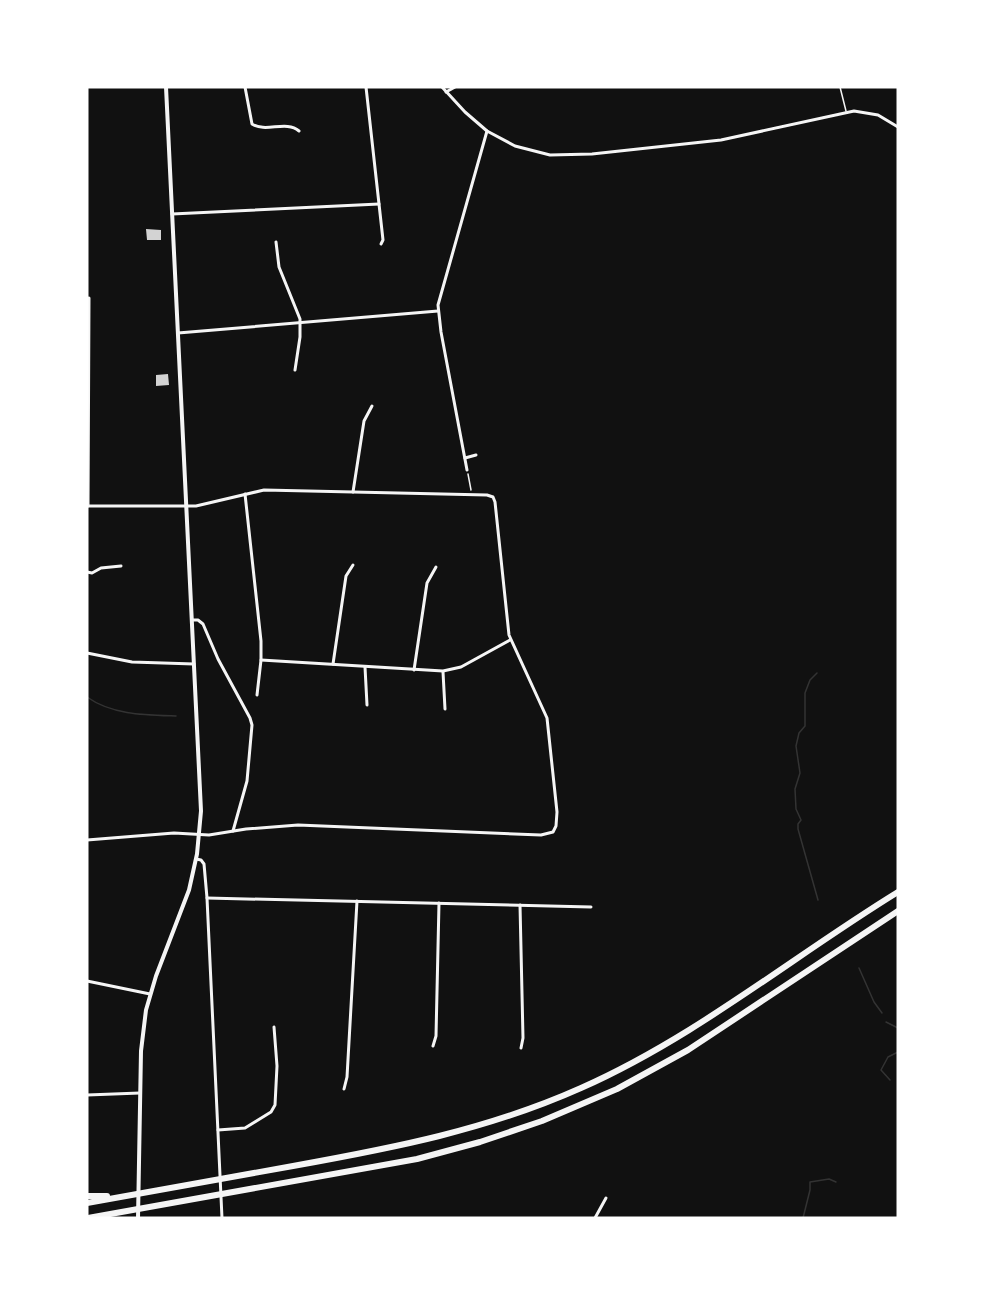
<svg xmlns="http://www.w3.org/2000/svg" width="985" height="1305" font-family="'PT Sans',sans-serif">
	<rect width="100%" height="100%" fill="#111"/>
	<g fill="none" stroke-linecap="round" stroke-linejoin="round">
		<g stroke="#333" stroke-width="1.5">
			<path d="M 817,673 L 810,680 L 805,693 L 805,726 L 799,733 L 796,746 L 800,773 L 795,789 L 796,809 L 801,820 L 798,824 L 798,829 L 818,900"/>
			<path d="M 87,697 C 112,715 146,715 176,716"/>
			<path d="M 859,968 L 874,1002 L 882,1013"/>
			<path d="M 886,1022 L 898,1028"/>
			<path d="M 890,1080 L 881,1070 L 888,1057 L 898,1052 L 898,1044"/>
			<path d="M 803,1218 L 810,1190 L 810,1182 L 829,1179 L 836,1182"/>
		</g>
	</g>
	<g fill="#d3d3d3">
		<path d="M 146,229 L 161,230 L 161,240 L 147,240 Z"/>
		<path d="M 168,374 L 169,385 L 156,386 L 156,375 Z"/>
	</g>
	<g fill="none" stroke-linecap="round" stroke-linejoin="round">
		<path stroke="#f5f5f5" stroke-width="1.5" d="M 468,474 L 471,490"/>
		<path stroke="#f5f5f5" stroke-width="1.5" d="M 840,87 L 846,111"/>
		<g stroke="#f5f5f5" stroke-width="3">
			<path d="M 245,87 L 252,124 C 266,133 286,120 299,131"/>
			<path d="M 366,87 L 383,240 L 381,244"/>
			<path d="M 442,87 L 465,112 L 487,131 L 515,146 L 550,155 L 592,154 L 721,140 L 854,111 L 878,115 L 898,127"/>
			<path d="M 446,92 L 455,87"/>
			<path d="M 172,214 L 379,204"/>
			<path d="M 276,242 L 279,267 L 300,319 L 300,337 L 295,370"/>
			<path d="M 178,333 L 438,311"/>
			<path d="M 465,458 L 476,455"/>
			<path d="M 467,470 L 441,332 L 438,305 L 487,131"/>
			<path d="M 353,492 L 364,421 L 372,406"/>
			<path d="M 245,494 L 261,641 L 261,660 L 257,695"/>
			<path d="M 87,506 L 196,506 L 264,490 L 487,495 L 493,497 L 495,502 L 509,635 L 547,718 L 557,812 L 556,826 L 553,832 L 541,835 L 298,825 L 246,829 L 209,835 L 174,833 L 87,840"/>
			<path d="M 88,506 L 89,298"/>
			<path d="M 87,572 L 92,573 L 101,568 L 121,566"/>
			<path d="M 192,620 L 198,620 L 203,624 L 218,659 L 250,718 L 252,725 L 247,781 L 233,831"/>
			<path d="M 87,653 L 132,662 L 194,664"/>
			<path d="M 261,660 L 443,671 L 461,667 L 510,640"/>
			<path d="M 333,664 L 346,576 L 353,565"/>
			<path d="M 365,667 L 367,705"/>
			<path d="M 414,670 L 427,583 L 436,567"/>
			<path d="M 443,672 L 445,709"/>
			<path d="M 196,859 L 201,860 L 204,864 L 207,898 L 222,1218"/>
			<path d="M 207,898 L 591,907"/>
			<path d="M 520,905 L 523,1038 L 521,1048"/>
			<path d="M 87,981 L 150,994"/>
			<path d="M 433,1046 L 436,1036 L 439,903"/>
			<path d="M 344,1089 L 347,1077 L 357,901"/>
			<path d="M 87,1095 L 140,1093"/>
			<path d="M 218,1130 L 245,1128 L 271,1112 L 275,1105 L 277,1066 L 274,1027"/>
			<path d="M 595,1218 L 606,1198"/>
		</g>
		<path stroke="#f5f5f5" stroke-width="4" d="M 138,1218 L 141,1051 L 146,1010 L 156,976 L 189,890 L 197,854 L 201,811 L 166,87"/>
		<g stroke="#f5f5f5" stroke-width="6">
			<path d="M 87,1196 L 107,1196"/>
			<path d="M 87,1203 C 156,1191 224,1178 293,1166 C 393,1148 487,1130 581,1088 C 696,1037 792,957 898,892"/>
			<path d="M 88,1218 L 417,1159 L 480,1142 L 542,1121 L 617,1089 L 688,1050 L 898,911"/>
		</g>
	</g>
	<rect width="985" height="1305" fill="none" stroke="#ffffff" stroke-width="177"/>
</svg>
